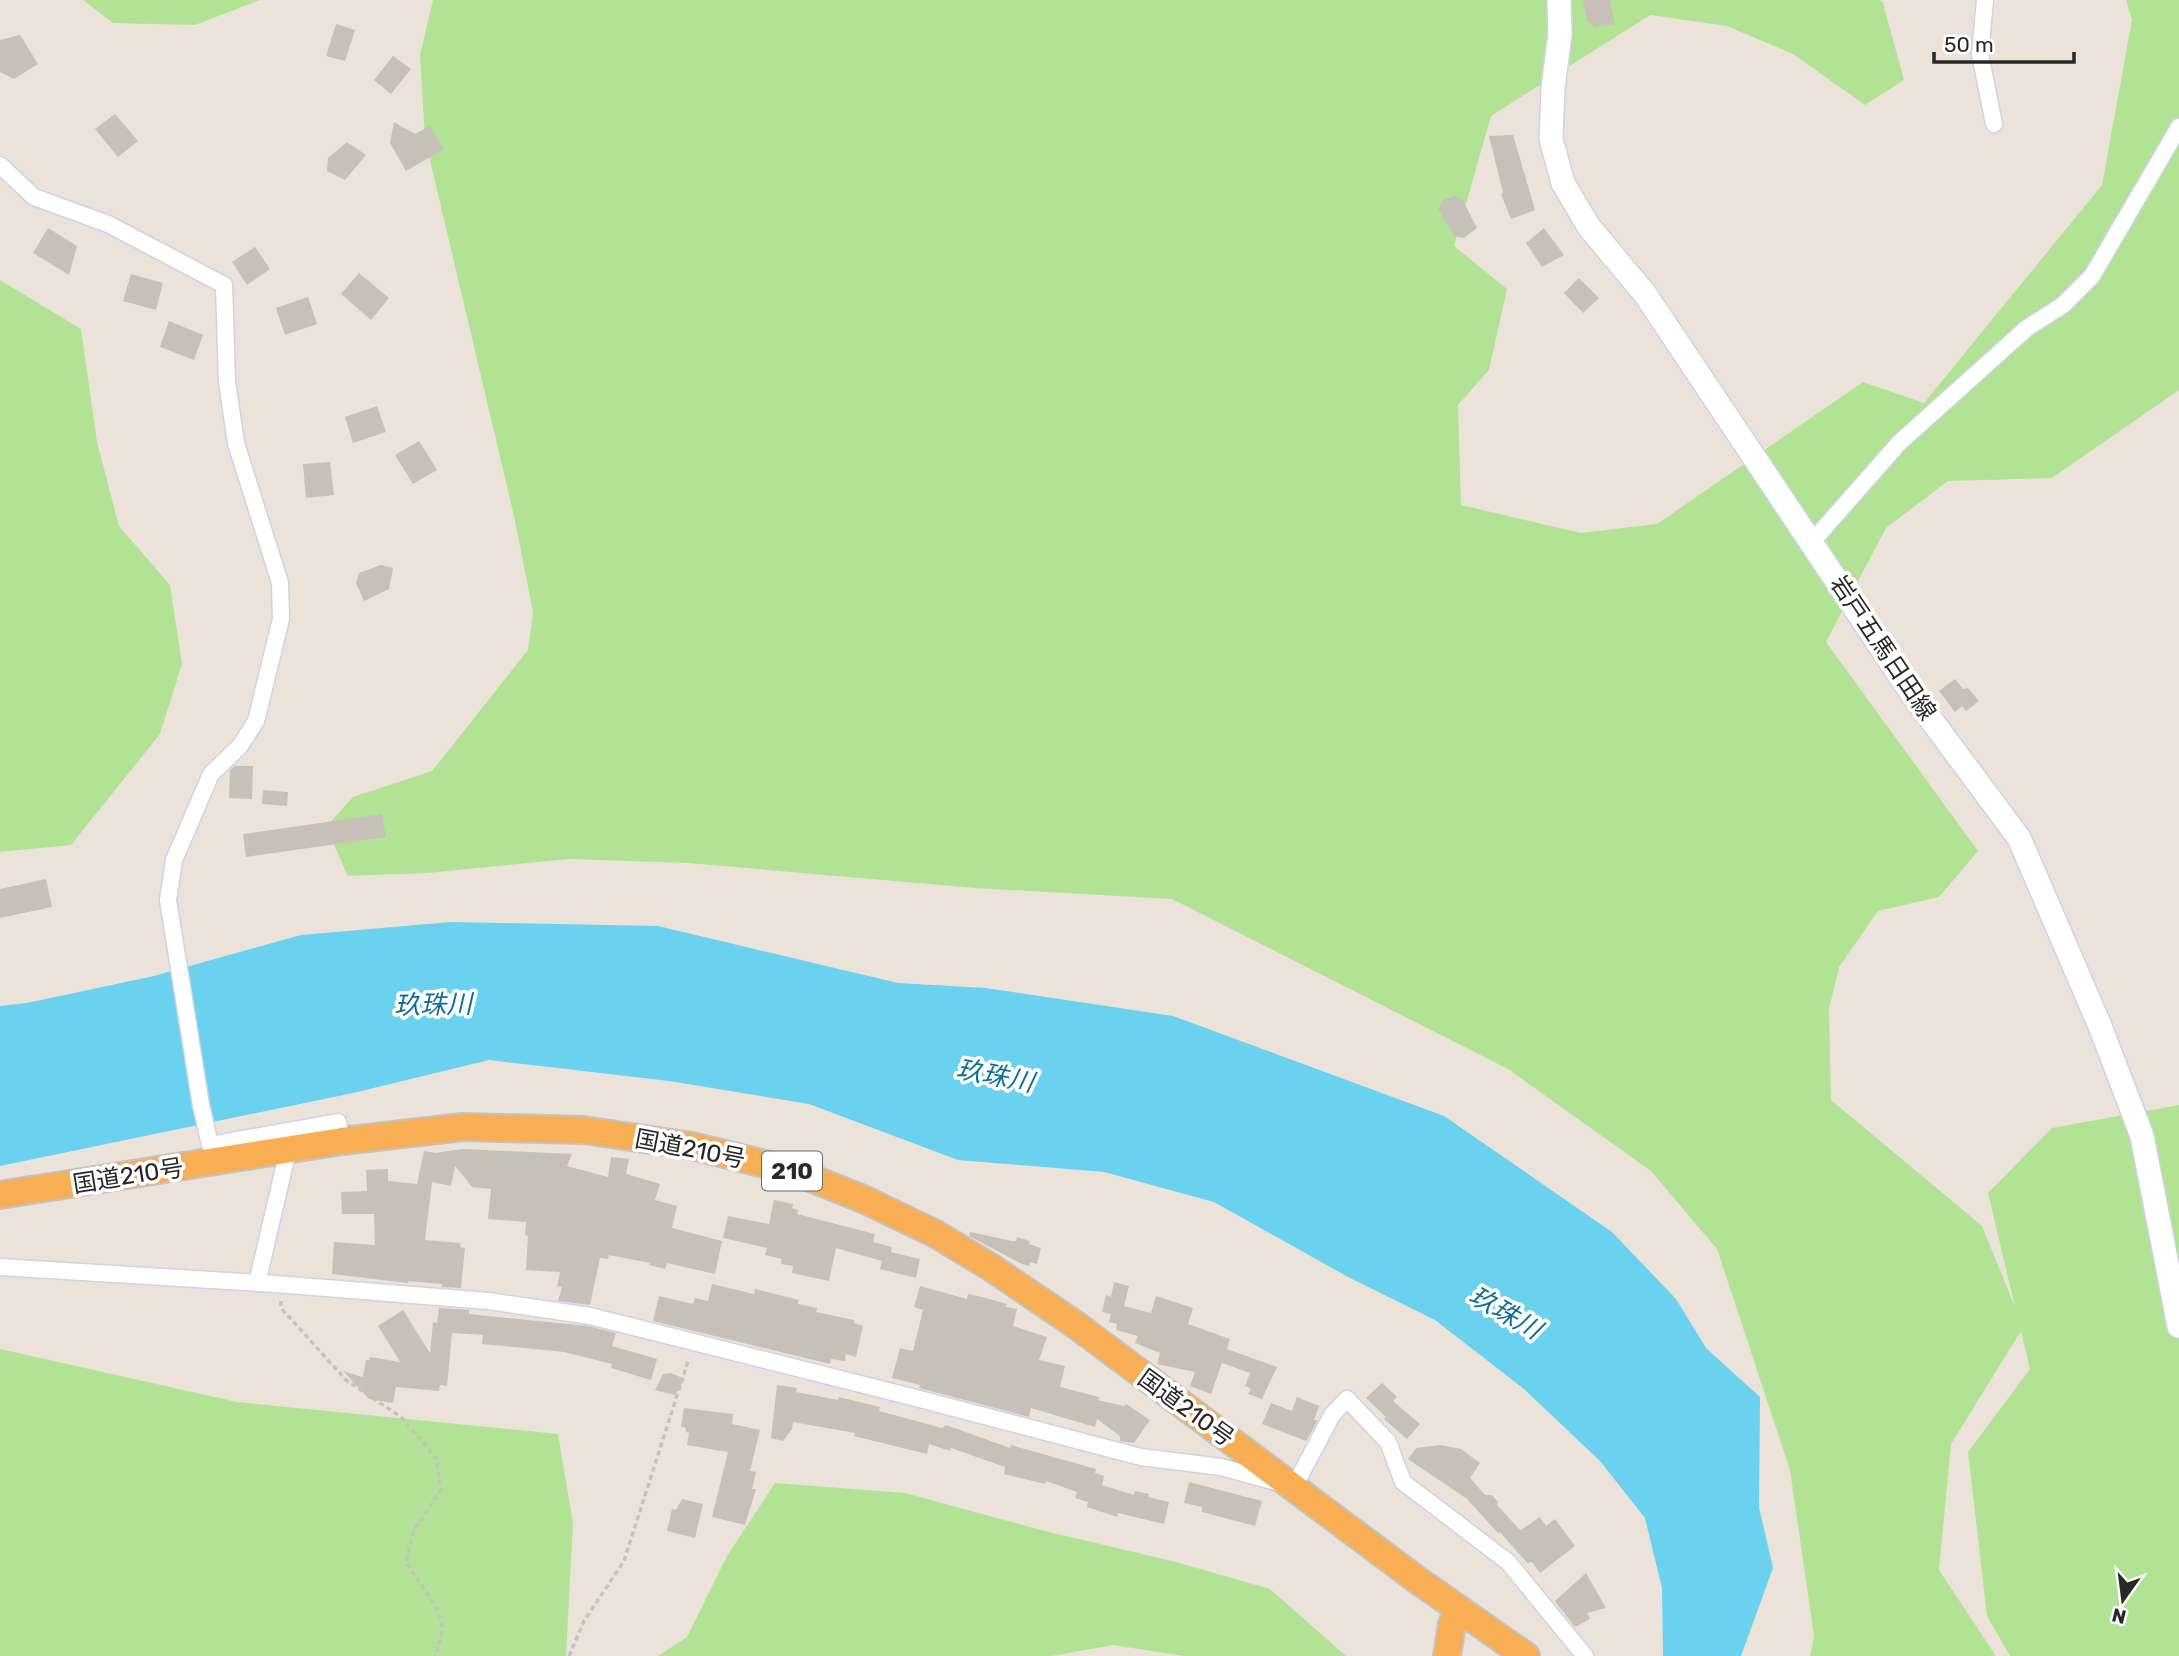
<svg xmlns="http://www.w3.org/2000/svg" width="2179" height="1656" font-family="Rubik,'Noto Sans JP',sans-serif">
	<rect width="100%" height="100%" fill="#ebe3d9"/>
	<g fill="#b2e395">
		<path d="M 83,0 L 260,0 L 195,25 L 113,23 Z"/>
		<path d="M 433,0 L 1880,0 L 1883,3 L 1904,80 L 1865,105 L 1793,54 L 1727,26 L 1650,15 L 1491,116 L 1454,246 L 1507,289 L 1489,370 L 1458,405 L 1461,505 L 1581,533 L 1657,524 L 1863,382 L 1924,403 L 2102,185 L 2132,20 L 2126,0 L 2179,0 L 2179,390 L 2052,478 L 1948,481 L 1886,528 L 1826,642 L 1978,851 L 1939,897 L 1878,911 L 1839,967 L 1829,1009 L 1831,1100 L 1982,1226 L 2015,1307 L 1988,1193 L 2052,1128 L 2179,1105 L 2179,1656 L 2010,1656 L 1987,1616 L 1968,1452 L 2030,1369 L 2021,1331 L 1951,1444 L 1939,1570 L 1996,1656 L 1810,1656 L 1814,1636 L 1790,1470 L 1717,1249 L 1651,1171 L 1508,1069 L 1172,899 L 975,888 L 688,863 L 568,859 L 428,873 L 348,876 L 326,827 L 353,797 L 432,771 L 528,650 L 533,612 L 514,516 L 425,139 L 420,55 Z"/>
		<path d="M 0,280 L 81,329 L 97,442 L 119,526 L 170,585 L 182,664 L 160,734 L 71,845 L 0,852 Z"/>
		<path d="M 0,1349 L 237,1402 L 558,1434 L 573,1523 L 566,1656 L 0,1656 Z"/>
		<path d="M 775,1483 L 905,1493 L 1045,1531 L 1176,1562 L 1270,1589 L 1346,1656 L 1184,1656 L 1113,1645 L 1052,1656 L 658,1656 L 687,1637 L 727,1556 Z"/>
	</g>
	<path fill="#6ad1ef" d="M 451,922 L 658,926 L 898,983 L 986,988 L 1173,1016 L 1444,1116 L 1612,1232 L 1676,1299 L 1706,1348 L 1760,1397 L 1759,1507 L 1773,1568 L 1741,1656 L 1663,1656 L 1662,1588 L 1645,1518 L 1600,1461 L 1524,1389 L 1435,1320 L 1348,1277 L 1214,1202 L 1104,1172 L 958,1160 L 809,1104 L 669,1081 L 489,1060 L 353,1093 L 0,1166 L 0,1006 L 27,1003 L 154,976 L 301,935 Z"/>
	<g fill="#c6c0b9">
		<path d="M 1583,0 L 1610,0 L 1615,24 L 1595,27 L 1587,21 Z"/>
		<path d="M 336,24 L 355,30 L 345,61 L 326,56 Z"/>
		<path d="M 20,35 L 38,64 L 14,79 L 0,72 L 0,40 Z"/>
		<path d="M 393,56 L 411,69 L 391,94 L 374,80 Z"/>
		<path d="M 115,114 L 138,141 L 118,157 L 95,129 Z"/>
		<path d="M 394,122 L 415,134 L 430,126 L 444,149 L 406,171 L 390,143 Z"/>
		<path d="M 1513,135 L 1535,210 L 1511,219 L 1501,194 L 1503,193 L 1489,136 Z"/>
		<path d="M 347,142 L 366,155 L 345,180 L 327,171 L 328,158 Z"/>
		<path d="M 1455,196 L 1462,199 L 1477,228 L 1464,238 L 1454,236 L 1438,209 L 1443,200 Z"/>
		<path d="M 48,228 L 77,246 L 69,275 L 33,253 Z"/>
		<path d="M 1544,228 L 1564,255 L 1542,267 L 1526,243 Z"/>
		<path d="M 255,247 L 270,269 L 247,285 L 232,262 Z"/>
		<path d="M 359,273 L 389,298 L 371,320 L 341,294 Z"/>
		<path d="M 131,274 L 163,283 L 156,310 L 123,301 Z"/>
		<path d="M 1579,278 L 1599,298 L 1583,313 L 1564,293 Z"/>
		<path d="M 308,297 L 317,324 L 285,335 L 276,308 Z"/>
		<path d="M 169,321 L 203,335 L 194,360 L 160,347 Z"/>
		<path d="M 377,406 L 386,432 L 353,443 L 345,417 Z"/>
		<path d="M 419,441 L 437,470 L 413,484 L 395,455 Z"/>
		<path d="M 330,462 L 334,495 L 306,498 L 303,464 Z"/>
		<path d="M 381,565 L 393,568 L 389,589 L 364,601 L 356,583 L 359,573 Z"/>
		<path d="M 1955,679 L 1963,689 L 1968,688 L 1979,701 L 1966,711 L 1962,706 L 1955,712 L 1939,691 Z"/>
		<path d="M 235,766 L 253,766 L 252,799 L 229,798 L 230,770 Z"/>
		<path d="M 263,790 L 288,792 L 287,806 L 262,804 Z"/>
		<path d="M 382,814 L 386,837 L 246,857 L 243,834 Z"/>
		<path d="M 46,879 L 52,907 L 0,918 L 0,889 Z"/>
		<path d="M 463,1149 L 572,1154 L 567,1166 L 608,1177 L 611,1157 L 629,1159 L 626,1174 L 660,1184 L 655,1200 L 677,1206 L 672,1228 L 722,1241 L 715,1274 L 667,1263 L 665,1269 L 649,1265 L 650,1263 L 609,1255 L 608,1259 L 600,1258 L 590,1305 L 558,1301 L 562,1287 L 557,1286 L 560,1272 L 526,1270 L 528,1236 L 525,1235 L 526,1222 L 488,1219 L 491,1189 L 472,1187 L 455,1166 L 451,1186 L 432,1182 L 425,1240 L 461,1243 L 460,1247 L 465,1248 L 461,1288 L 442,1287 L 442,1284 L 408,1281 L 408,1283 L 332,1274 L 334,1242 L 375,1245 L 374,1214 L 342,1214 L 341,1192 L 367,1191 L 366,1170 L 388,1169 L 388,1181 L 417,1184 L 424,1151 L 435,1153 Z"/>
		<path d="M 774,1200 L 793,1204 L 792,1208 L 798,1210 L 797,1214 L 875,1234 L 873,1242 L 892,1247 L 891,1252 L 920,1259 L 916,1278 L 880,1269 L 882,1261 L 836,1248 L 829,1281 L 792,1273 L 793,1266 L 781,1264 L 782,1259 L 765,1255 L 767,1248 L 723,1238 L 728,1216 L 769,1224 Z"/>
		<path d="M 970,1232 L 1012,1241 L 1016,1241 L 1017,1237 L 1030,1241 L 1029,1244 L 1041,1248 L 1037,1264 L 1030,1262 L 1029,1266 L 1020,1263 L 969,1236 Z"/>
		<path d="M 1114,1282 L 1129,1286 L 1124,1306 L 1151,1313 L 1156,1296 L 1193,1308 L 1188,1324 L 1230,1339 L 1227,1349 L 1277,1367 L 1262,1399 L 1248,1394 L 1251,1389 L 1245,1386 L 1250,1373 L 1222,1363 L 1211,1394 L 1190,1386 L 1195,1372 L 1157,1364 L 1160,1353 L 1135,1343 L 1138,1336 L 1116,1330 L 1117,1324 L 1109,1322 L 1111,1314 L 1102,1312 L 1106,1295 L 1111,1297 Z"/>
		<path d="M 712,1284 L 754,1294 L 755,1289 L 799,1300 L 798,1304 L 817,1308 L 816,1312 L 854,1320 L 854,1323 L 863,1326 L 856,1357 L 846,1354 L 845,1361 L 831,1359 L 830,1364 L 653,1321 L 659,1296 L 693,1304 L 695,1298 L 708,1301 Z"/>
		<path d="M 920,1286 L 967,1299 L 968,1294 L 982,1297 L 1007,1304 L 1006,1307 L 1017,1309 L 1013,1326 L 1047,1337 L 1039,1360 L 1065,1366 L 1060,1387 L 1099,1397 L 1098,1400 L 1124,1406 L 1126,1404 L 1150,1420 L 1134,1443 L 1125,1442 L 1120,1441 L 1120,1436 L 1097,1419 L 1095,1427 L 1031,1408 L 1029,1417 L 919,1388 L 920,1385 L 892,1378 L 900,1348 L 913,1351 L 923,1310 L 914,1307 Z"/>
		<path d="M 439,1308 L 469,1310 L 469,1314 L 588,1326 L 616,1333 L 612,1346 L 657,1359 L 651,1380 L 611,1368 L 612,1364 L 564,1352 L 482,1344 L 483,1335 L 452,1333 L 447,1386 L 440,1385 L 439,1391 L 396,1387 L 393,1403 L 369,1399 L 343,1371 L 363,1377 L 366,1360 L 369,1360 L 370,1357 L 400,1362 L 378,1326 L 403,1310 L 430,1353 L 433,1322 L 437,1323 Z"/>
		<path d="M 671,1373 L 685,1379 L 675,1395 L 655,1390 L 663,1374 Z"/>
		<path d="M 1382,1383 L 1397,1397 L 1393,1401 L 1420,1424 L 1407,1439 L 1384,1419 L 1386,1417 L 1366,1398 Z"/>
		<path d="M 777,1385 L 797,1388 L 796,1392 L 838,1400 L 839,1397 L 880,1407 L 879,1411 L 942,1428 L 946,1425 L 1010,1448 L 1011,1445 L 1096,1469 L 1095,1473 L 1104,1476 L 1102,1485 L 1134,1495 L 1135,1491 L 1149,1494 L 1148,1497 L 1169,1502 L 1164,1524 L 1118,1513 L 1117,1517 L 1087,1507 L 1088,1502 L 1075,1498 L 1077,1492 L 1046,1481 L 1045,1484 L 1004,1474 L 1005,1467 L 951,1448 L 950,1451 L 929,1444 L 927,1454 L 854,1436 L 855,1433 L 793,1422 L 792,1429 L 783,1441 L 771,1438 Z"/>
		<path d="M 1297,1397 L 1319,1406 L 1314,1420 L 1318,1420 L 1306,1441 L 1262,1424 L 1271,1403 L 1292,1411 Z"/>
		<path d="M 684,1408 L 733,1414 L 732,1424 L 760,1430 L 750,1471 L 756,1472 L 752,1489 L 756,1489 L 745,1525 L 712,1517 L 728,1452 L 687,1445 L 689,1433 L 686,1432 L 686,1428 L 681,1427 Z"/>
		<path d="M 1440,1445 L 1461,1449 L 1480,1463 L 1470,1478 L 1485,1495 L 1492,1495 L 1498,1502 L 1497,1505 L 1518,1528 L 1521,1530 L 1540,1517 L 1546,1526 L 1555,1519 L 1575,1546 L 1540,1573 L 1532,1562 L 1527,1563 L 1500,1532 L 1498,1533 L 1467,1499 L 1408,1459 L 1416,1448 Z"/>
		<path d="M 1189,1482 L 1262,1501 L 1255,1526 L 1202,1512 L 1202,1507 L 1184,1503 Z"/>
		<path d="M 682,1499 L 703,1504 L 695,1538 L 667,1531 L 672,1509 L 676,1510 Z"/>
		<path d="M 1586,1573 L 1606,1608 L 1587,1613 L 1590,1619 L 1575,1627 L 1555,1601 Z"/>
	</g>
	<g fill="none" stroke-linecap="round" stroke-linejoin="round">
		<g stroke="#cfd3e2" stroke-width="19">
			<g id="minor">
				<path d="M 1985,0 L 1980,54 L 1994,124"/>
				<path d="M 0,165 L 34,197 L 108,224 L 224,285 L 227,382 L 236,443 L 280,583 L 281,619 L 256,721 L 240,746 L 211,774 L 174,860 L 168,900 L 201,1105 L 210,1145 L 338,1122 L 342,1141"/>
				<path d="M 1811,543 L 1899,443 L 2027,328 L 2063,305 L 2092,276 L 2179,127"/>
				<path d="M 0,1267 L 276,1284 L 488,1301 L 590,1316 L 908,1396 L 1141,1457 L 1221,1467 L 1294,1487 L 1332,1415 L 1347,1399 L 1388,1442 L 1403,1482 L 1508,1562 L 1585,1656"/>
				<path d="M 257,1283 L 288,1151"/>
			</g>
		</g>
		<g stroke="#cfd3e2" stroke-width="26">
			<path id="secondary" d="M 1559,0 L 1560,34 L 1553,88 L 1551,139 L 1563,183 L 1589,227 L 1645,294 L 1915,698 L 2019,838 L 2100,1026 L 2142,1136 L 2179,1326"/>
		</g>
		<g stroke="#c3c3c3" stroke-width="30">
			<g id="trunk">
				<path d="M 0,1195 L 342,1141 L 463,1127 L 583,1130 L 692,1146 L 793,1171 L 863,1199 L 936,1234 L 992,1268 L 1076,1325 L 1416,1579 L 1526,1656"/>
				<path d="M 1447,1656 L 1452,1624 L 1459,1610"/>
			</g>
		</g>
		<g stroke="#c3c3c3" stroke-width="3.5" stroke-dasharray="5 3.5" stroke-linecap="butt">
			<path d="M 281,1301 L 281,1308 L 346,1380 L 401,1417 L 436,1458 L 441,1490 L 414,1530 L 406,1562 C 416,1580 442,1607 442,1628 C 442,1637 438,1647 435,1656"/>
			<path d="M 569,1656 L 584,1621 L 624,1561 L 689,1358"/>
		</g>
		<use href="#minor" stroke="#fff" stroke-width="16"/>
		<use href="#secondary" stroke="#fff" stroke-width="23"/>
		<use href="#trunk" stroke="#f8ae54" stroke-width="26"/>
	</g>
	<g text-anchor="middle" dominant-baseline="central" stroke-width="7" stroke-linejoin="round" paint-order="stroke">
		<rect fill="#fff" stroke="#686868" stroke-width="2" x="762" y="1151.5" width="60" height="39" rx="5"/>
		<g font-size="23" font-weight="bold" fill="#282828">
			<text x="792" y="1171">210</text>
		</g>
		<g font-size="24" fill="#282828" stroke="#fff">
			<text transform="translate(1883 648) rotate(56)">岩戸五馬日田線</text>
			<text transform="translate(690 1149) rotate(11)">国道210号</text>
			<text transform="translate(128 1176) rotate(-9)">国道210号</text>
			<text transform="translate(1186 1408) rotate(36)">国道210号</text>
		</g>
		<g font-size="26" font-style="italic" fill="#0c6e99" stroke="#fff">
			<text transform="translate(433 1005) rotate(-1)">玖珠川</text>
			<text transform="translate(995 1076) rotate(11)">玖珠川</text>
			<text transform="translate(1505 1313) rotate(30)">玖珠川</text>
		</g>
	</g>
	<g transform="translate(2123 1600) rotate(194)" stroke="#ffffff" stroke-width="5" paint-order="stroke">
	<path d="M0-5L12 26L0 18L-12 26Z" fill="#282828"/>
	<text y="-10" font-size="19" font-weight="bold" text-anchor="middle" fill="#282828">N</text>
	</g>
	<path d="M1934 52v10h140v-10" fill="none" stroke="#282828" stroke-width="3.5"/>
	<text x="1944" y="52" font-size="21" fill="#282828" stroke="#ffffff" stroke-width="5" paint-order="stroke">50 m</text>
</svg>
